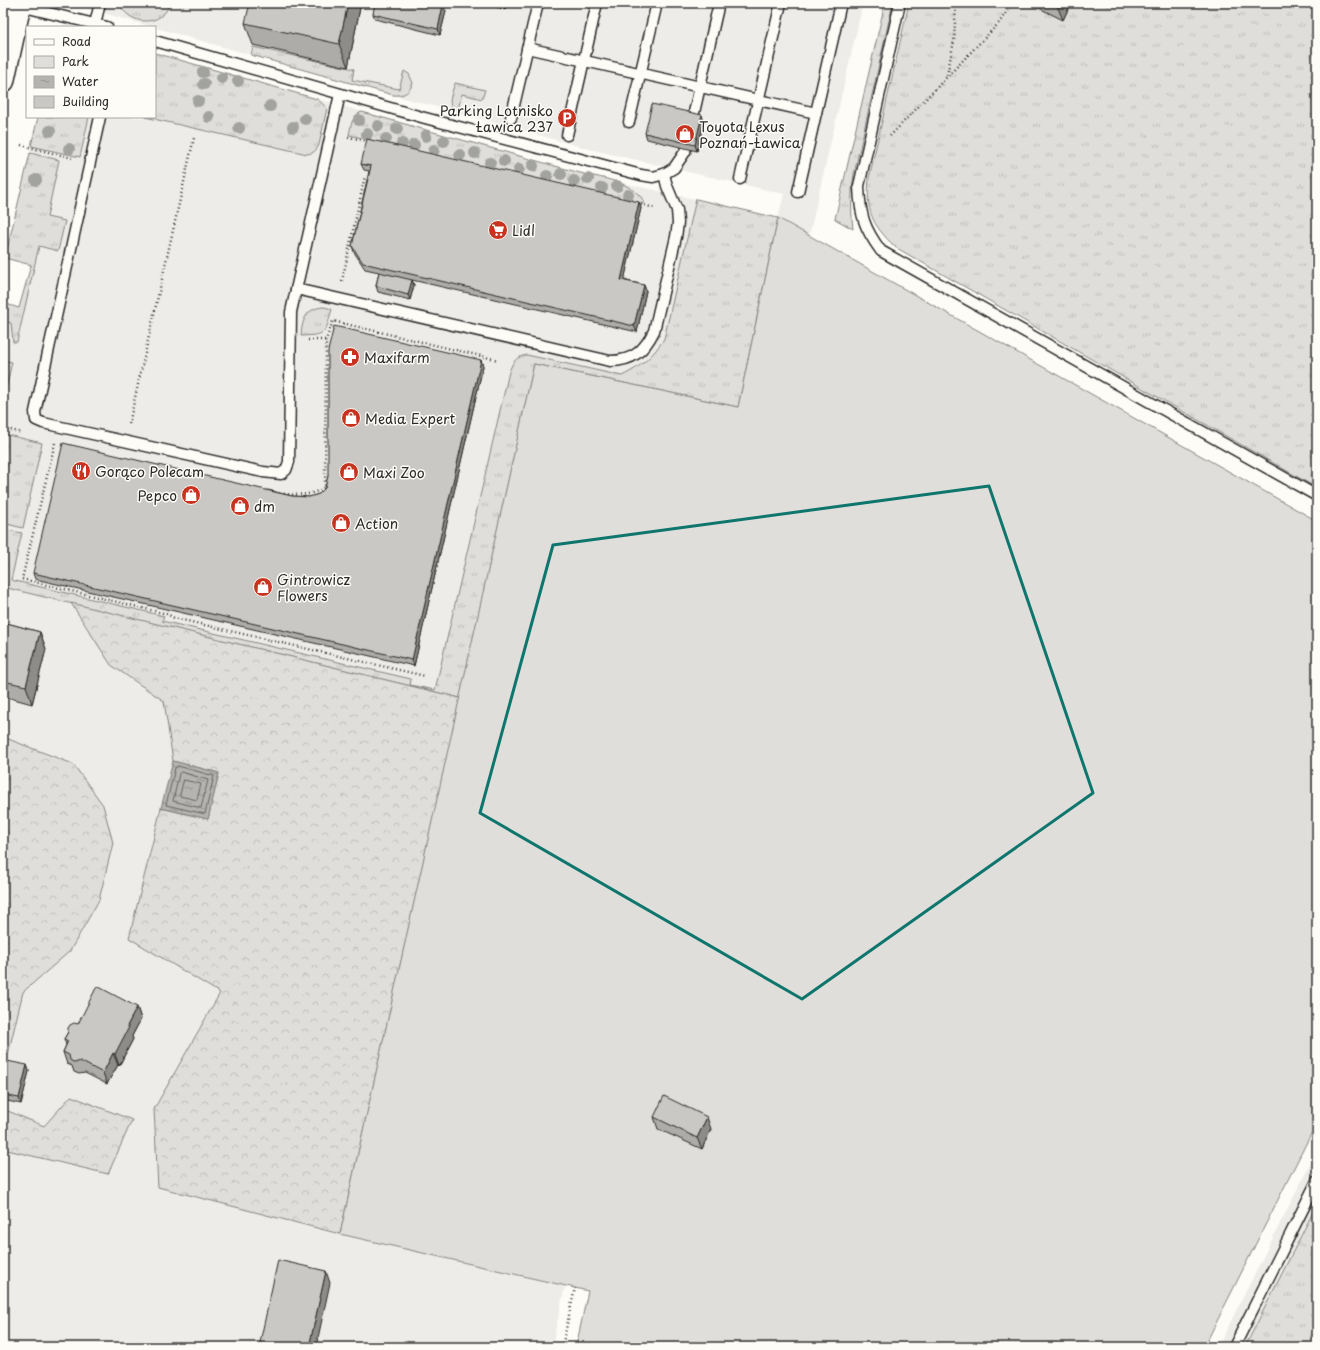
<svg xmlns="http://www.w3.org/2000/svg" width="1320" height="1350" font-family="'Playpen Sans',sans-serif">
	<defs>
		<pattern id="grass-tufts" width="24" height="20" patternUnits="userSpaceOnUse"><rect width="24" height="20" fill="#dfdeda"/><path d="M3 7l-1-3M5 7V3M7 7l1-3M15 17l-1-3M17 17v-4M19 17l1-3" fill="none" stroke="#c0bfbb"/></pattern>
		<pattern id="forest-crowns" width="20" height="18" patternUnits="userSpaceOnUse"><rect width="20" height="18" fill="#dfdeda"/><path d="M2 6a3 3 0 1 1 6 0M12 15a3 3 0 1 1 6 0" fill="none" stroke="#c0bfbb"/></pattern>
		<pattern id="water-ripples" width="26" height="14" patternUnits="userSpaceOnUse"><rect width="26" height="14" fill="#b5b4b1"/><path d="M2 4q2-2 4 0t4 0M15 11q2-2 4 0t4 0" fill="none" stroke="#939390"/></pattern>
	</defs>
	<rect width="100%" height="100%" fill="#fdfcf7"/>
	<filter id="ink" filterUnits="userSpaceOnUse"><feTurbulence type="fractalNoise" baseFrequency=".025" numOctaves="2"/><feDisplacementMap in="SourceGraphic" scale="8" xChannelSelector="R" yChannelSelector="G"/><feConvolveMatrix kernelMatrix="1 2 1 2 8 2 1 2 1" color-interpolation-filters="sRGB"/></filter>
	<g filter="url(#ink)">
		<g fill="#edece8">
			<path d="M 68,3 L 863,3 L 809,236 L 779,218 L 738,407 L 534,364 L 340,1234 L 565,1286 L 552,1347 L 3,1347 L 3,304 L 19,308 L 31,265 L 5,258 L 38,117 L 155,117 L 155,53 L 584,174 L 778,218 L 784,194 L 593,150 L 393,95 Z"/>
			<path d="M 1317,1150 L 1317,1347 L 1218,1347 Z"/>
		</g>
		<g fill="url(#grass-tufts)" stroke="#858482">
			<path d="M 119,3 L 170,3 C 162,28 129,26 119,3 Z"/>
			<path d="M 885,3 L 893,3 L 854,174 C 851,193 851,210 853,229 L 835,219 Z"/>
			<path d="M 909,3 L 1317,3 L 1317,488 L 895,247 C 871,223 866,212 869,178 Z"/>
			<path d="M 253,47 L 354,69 L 352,80 L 399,89 L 404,71 L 409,74 L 413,83 C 409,93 404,96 393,95 L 251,55 Z"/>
			<path d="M 155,53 L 317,99 L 327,108 L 319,145 C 316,151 314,153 307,154 L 145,117 L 155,117 Z"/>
			<path d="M 455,83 L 485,90 L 482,99 L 462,94 L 457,113 C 445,107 452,93 455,83 Z"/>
			<path d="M 362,112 L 584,174 C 603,178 637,183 645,204 L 349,135 C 351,125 352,115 362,112 Z"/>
			<path d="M 38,117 L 89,117 L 80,157 L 31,146 Z"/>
			<path d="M 30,153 L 59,160 L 47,217 L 65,221 L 58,251 L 39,246 L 17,342 L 13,342 L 11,323 L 3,321 L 3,303 L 19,308 L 31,265 L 5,258 Z"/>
			<path d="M 696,199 L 778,218 L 738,407 L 534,364 L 460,698 L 3,587 L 3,529 L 22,533 L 11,580 L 164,616 L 162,621 L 411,679 L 410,685 L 435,690 L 509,372 C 513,361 516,357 527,355 L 622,376 C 642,366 652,357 664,339 Z"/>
			<path d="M 324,307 L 332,309 C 325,333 328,335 301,336 C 302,320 306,308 324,307 Z"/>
			<path d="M 3,360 L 12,362 L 3,402 Z"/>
			<path d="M 3,434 L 42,443 L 23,528 L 3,523 Z"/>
			<path d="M 1317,1204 L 1317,1347 L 1245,1347 Z"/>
		</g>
		<g fill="url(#forest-crowns)" stroke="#858482">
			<path d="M 71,603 L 460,698 L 340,1234 L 158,1187 L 154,1109 L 220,993 L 129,938 L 161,808 L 208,819 L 219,773 L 173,761 L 164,701 L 111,665 Z"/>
			<path d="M 3,737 L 73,764 L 103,805 L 113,843 L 99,900 L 70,951 L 23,992 L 3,1075 Z"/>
			<path d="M 71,1096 L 132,1120 L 108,1174 L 3,1149 L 3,1109 L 44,1126 Z"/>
		</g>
		<path fill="#dfdeda" stroke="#858482" d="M 778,218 L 1317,521 L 1317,1122 L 1204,1347 L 576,1347 L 588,1291 L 340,1234 L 534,364 L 738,407 Z"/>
		<path fill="url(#water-ripples)" stroke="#7e7d7b" d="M 173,761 L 219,773 L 208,819 L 161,808 Z"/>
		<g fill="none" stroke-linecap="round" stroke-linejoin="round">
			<g stroke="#626261" stroke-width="1">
				<path d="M 178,766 L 214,776 L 205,814 L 166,805 L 175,768 Z"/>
				<path d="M 181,772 L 208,780 L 201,808 L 173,801 L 179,774 Z"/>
				<path d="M 184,780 L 201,784 L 197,800 L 180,796 Z"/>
			</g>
			<g stroke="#2b2b2b" stroke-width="13">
				<g id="service">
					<path d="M 900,3 L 859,186 C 860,215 864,228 881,251 L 1317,496"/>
					<path d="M 20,6 L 107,27"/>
					<path d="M 95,24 L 100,3"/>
					<path d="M 155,41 L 425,118 L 641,175 L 653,177 L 664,174 L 674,168 L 685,152 L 719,3"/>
					<path d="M 527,48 L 816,113"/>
					<path d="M 100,117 L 35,412 L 36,420 L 43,423 L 263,472 L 281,474 L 286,470 L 289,462 L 291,312 L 340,94"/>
					<path d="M 511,118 L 538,3"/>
					<path d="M 629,122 L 657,3"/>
					<path d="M 567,135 L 597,3"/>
					<path d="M 740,179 L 781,3"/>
					<path d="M 798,192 L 841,3"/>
					<path d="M 296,289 L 610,361 C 633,361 644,351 654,331 L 676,237 L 678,223 L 677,210 L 667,186 L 664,174"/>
					<path d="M 1234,1347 L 1317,1181"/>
				</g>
			</g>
			<g stroke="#2b2b2b" stroke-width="25">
				<path id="secondary" d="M 3,81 L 20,3"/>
			</g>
			<g stroke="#2b2b2b" stroke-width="2.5" stroke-dasharray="1 3" stroke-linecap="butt">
				<path d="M 947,75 L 954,41 L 956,3"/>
				<path d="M 890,136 L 999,23 L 1013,3"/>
				<path d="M 348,137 L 369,141"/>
				<path d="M 21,145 L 72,158"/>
				<path d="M 637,204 L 656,208"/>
				<path d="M 342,281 L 365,176"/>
				<path d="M 308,340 L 326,340"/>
				<path d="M 129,424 L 194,138"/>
				<path d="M 3,428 L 22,433"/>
				<path d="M 55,443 L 22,579 L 167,614 L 174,618 L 425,676"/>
				<path d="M 284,494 C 300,495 311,496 325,487 L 326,340 L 333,321 L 498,360"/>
				<path d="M 562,1347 L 575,1288"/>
			</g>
			<use href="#service" stroke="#fdfcf7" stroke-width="10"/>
			<use href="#secondary" stroke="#fdfcf7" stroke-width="22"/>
		</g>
		<g fill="#a2a29f">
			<circle cx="203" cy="72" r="6"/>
			<circle cx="222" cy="78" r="6"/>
			<circle cx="238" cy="81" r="6"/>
			<circle cx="204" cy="84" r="6"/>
			<circle cx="198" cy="101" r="6"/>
			<circle cx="270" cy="106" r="6"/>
			<circle cx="209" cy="117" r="6"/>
			<circle cx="305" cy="119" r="6"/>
			<circle cx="359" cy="120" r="6"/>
			<circle cx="378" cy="126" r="6"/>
			<circle cx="293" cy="127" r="6"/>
			<circle cx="239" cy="128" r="6"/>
			<circle cx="397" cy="129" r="6"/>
			<circle cx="50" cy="131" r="6"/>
			<circle cx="367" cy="134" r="6"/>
			<circle cx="426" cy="136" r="6"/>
			<circle cx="386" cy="139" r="6"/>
			<circle cx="444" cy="141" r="6"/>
			<circle cx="402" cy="144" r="6"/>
			<circle cx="414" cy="145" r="6"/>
			<circle cx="69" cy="149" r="6"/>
			<circle cx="434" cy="150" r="6"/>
			<circle cx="475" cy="153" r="6"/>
			<circle cx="460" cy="155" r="6"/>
			<circle cx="504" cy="161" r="6"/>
			<circle cx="490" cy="163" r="6"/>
			<circle cx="533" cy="166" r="6"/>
			<circle cx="519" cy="169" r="6"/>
			<circle cx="561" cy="174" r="6"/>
			<circle cx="547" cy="176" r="6"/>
			<circle cx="588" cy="179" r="6"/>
			<circle cx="36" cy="180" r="6"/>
			<circle cx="574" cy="181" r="6"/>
			<circle cx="617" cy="186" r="6"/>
			<circle cx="602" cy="188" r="6"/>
			<circle cx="628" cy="195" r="6"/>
		</g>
		<g fill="#adaca9" stroke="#2b2b2b">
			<path d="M 361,3 L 348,67 L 253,45 L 245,23 Z"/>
			<path d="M 478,3 L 506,3 L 505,9 Z"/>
			<path d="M 1029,3 L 1071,3 L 1063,20 Z"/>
			<path d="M 446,11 L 440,35 L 375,19 L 373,14 Z"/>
			<path d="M 704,121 L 697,151 L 647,139 L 645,133 Z"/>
			<path d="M 361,164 L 641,208 L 624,280 L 644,285 L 646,291 L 637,332 L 412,280 L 414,285 L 410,300 L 378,292 L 376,286 L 379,272 L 365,269 L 354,252 L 352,246 L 369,171 L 364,170 Z"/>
			<path d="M 481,360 L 483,366 L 414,666 L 35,579 L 33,573 L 268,490 L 292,496 L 309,497 L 319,494 L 325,488 L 328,476 Z"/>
			<path d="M 3,622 L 40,632 L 46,649 L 32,704 L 3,696 Z"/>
			<path d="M 137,1007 L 141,1019 L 132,1036 L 133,1039 L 119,1066 L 118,1065 L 107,1084 L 85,1073 L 79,1074 L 74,1072 L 72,1066 L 67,1064 L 63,1052 L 66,1045 L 64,1039 L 68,1032 L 78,1024 Z"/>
			<path d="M 27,1065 L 29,1071 L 21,1104 L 3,1100 L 3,1081 Z"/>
			<path d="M 654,1117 L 711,1129 L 702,1149 L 658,1129 Z"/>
		</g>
		<g fill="#8d8c89" stroke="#2b2b2b">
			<path d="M 348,3 L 361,3 L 348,67 L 339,44 Z"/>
			<path d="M 503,3 L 506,3 L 505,9 Z"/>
			<path d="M 1056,3 L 1071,3 L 1063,20 Z"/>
			<path d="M 443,5 L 446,11 L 440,35 L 438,29 Z"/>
			<path d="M 702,115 L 704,121 L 697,151 L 695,145 Z"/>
			<path d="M 639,202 L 641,208 L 623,285 L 621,280 Z"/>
			<path d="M 412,280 L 414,285 L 410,300 L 408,295 Z"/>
			<path d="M 644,285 L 646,291 L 637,332 L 634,326 Z"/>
			<path d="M 481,360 L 483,366 L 414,666 L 412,660 Z"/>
			<path d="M 40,632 L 46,649 L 32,704 L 26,686 Z"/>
			<path d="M 137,1007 L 141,1019 L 132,1036 L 133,1039 L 119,1066 L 115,1054 L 127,1026 Z"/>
			<path d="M 113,1053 L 118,1065 L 107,1084 L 103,1073 Z"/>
			<path d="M 27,1065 L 29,1071 L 21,1104 L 19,1098 Z"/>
			<path d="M 707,1117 L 711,1129 L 702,1149 L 697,1138 Z"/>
			<path d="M 326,1271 L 330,1283 L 316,1347 L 309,1347 Z"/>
		</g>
		<g fill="#c9c8c4" stroke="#2b2b2b">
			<path d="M 250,3 L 348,3 L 339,44 L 245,23 Z"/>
			<path d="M 356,3 L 358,3 L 357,7 Z"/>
			<path d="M 375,3 L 433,3 L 443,5 L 438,29 L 373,14 Z"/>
			<path d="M 652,104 L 702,115 L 695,145 L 645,133 Z"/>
			<path d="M 367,139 L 639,202 L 621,280 L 644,285 L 634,326 L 363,263 L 352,246 L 371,166 L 361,164 Z"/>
			<path d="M 379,272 L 412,280 L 408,295 L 376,286 Z"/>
			<path d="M 334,326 L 481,360 L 412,660 L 33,573 L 63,443 L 292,496 L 309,497 L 319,494 L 325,488 L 328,476 L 328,351 Z"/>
			<path d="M 3,622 L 40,632 L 26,686 L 3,681 Z"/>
			<path d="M 97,986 L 137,1007 L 127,1026 L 129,1027 L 115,1054 L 113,1053 L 103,1073 L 80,1061 L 75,1063 L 70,1060 L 69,1055 L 63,1052 L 68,1041 L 64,1039 L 68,1032 L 68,1028 L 70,1025 L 74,1023 L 78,1024 Z"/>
			<path d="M 7,1061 L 27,1065 L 19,1098 L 3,1095 L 3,1081 Z"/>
			<path d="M 664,1096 L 707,1117 L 697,1138 L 654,1117 Z"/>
			<path d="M 278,1260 L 326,1271 L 309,1347 L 259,1347 Z"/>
		</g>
	</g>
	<path fill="none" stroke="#0f766e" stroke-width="3" stroke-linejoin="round" d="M 989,486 L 1093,793 L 802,999 L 480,813 L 553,545 Z"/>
	<defs>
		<g id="parking-disc" transform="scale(1)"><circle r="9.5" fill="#c8321e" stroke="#fdfcf7"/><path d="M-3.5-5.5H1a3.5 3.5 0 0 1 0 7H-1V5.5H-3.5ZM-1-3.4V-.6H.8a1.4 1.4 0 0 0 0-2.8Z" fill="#fff"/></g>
		<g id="shop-disc" transform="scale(1)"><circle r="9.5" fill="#c8321e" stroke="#fdfcf7"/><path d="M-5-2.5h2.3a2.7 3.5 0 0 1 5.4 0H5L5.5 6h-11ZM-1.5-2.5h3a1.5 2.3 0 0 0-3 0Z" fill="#fff"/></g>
		<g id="supermarket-disc" transform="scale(1)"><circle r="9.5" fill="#c8321e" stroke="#fdfcf7"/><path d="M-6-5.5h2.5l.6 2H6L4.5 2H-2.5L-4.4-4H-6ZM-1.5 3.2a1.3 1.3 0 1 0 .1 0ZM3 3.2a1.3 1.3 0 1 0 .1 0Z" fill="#fff"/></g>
		<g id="pharmacy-disc" transform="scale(1)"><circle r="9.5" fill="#c8321e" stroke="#fdfcf7"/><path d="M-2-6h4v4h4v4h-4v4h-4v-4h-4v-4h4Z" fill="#fff"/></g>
		<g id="restaurant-disc" transform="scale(1)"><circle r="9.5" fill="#c8321e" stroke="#fdfcf7"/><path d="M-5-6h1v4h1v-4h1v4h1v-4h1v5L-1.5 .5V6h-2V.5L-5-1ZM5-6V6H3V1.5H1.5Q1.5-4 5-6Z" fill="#fff"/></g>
	</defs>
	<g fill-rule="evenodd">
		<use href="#parking-disc" x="567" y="118"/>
		<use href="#shop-disc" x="685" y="134"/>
		<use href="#supermarket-disc" x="498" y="230"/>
		<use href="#pharmacy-disc" x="350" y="357"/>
		<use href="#shop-disc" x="351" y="418"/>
		<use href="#restaurant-disc" x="81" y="471"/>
		<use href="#shop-disc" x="349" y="472"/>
		<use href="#shop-disc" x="191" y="495"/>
		<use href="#shop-disc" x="240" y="506"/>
		<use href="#shop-disc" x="341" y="523"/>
		<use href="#shop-disc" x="263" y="587"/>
	</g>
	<g text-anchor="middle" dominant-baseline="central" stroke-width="3" stroke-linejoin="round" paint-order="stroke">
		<g font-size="14" fill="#2b2b2b" stroke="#fdfcf7" text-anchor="start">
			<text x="553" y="110" text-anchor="end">Parking Lotnisko<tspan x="553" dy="16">Ławica 237</tspan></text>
			<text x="699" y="126">Toyota Lexus<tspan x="699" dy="16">Poznań-Ławica</tspan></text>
			<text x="512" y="230">Lidl</text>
			<text x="364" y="357">Maxifarm</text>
			<text x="365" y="418">Media Expert</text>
			<text x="95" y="471">Gorąco Polecam</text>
			<text x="363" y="472">Maxi Zoo</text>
			<text x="177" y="495" text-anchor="end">Pepco</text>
			<text x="254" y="506">dm</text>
			<text x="355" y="523">Action</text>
			<text x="277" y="579">Gintrowicz<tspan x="277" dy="16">Flowers</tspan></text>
		</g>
	</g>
	<rect width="1320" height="1350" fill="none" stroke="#fdfcf7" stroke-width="16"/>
	<rect x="8" y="8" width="1304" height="1334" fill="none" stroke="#2b2b2b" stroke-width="1.5" filter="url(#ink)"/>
	<rect x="26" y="26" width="130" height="92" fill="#fdfcf7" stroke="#a9a8a5"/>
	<rect x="34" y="39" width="20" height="6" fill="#fdfcf7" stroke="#a9a8a5"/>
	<text x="62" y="46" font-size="12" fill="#2b2b2b">Road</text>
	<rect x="34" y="56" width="20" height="12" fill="#dfdeda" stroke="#a9a8a5"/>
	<text x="62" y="66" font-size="12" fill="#2b2b2b">Park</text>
	<rect x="34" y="76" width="20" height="12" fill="url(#water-ripples)" stroke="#a9a8a5"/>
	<text x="62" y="86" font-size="12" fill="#2b2b2b">Water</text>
	<rect x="34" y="96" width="20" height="12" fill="#c9c8c4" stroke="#a9a8a5"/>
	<text x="62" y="106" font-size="12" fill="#2b2b2b">Building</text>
</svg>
